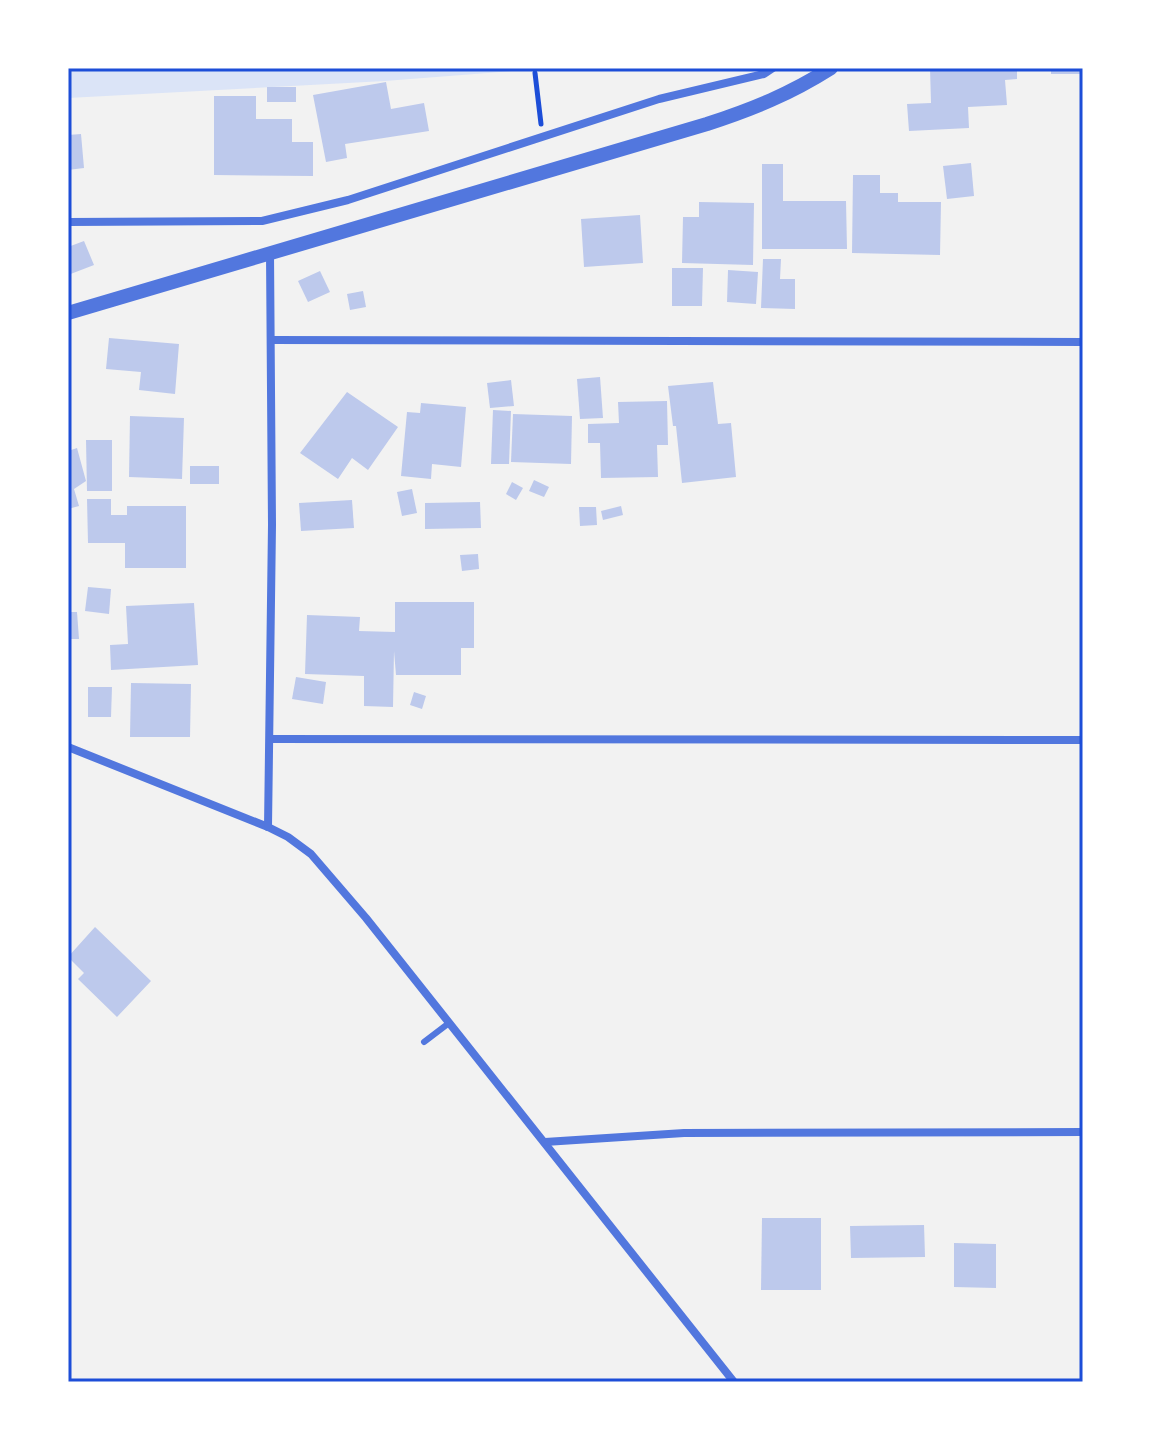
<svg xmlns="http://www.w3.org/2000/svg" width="1151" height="1450" font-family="Inter,sans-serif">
	<rect width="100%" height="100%" fill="#f2f2f2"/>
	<path fill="#dbe4f7" d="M 68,68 L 550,68 L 385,81 L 68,98 Z"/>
	<g fill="#bdc9ec">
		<path d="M 930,68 L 1017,68 L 1017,79 L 1005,80 L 1007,105 L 968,107 L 969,128 L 909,131 L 907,104 L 931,103 Z"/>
		<rect x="1051" y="68" width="32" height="6"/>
		<path d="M 386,82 L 391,109 L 424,103 L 429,131 L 345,144 L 347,158 L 326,162 L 313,95 Z"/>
		<rect x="267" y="87" width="29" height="15"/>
		<path d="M 214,96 L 256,96 L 256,119 L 292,119 L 292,142 L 313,142 L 313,176 L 214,175 Z"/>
		<path d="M 81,134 L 84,168 L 68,170 L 68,135 Z"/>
		<path d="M 971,163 L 974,196 L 947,199 L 943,166 Z"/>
		<path d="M 762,164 L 783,164 L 783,201 L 846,201 L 847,249 L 762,249 Z"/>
		<path d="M 853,175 L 880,175 L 880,193 L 898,193 L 898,202 L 941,202 L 940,255 L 852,253 Z"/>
		<path d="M 699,202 L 754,203 L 753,265 L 682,263 L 683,217 L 699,217 Z"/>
		<path d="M 640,215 L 643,263 L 584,267 L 581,219 Z"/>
		<path d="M 84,241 L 94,265 L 68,275 L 68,247 Z"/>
		<path d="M 763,259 L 781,259 L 780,279 L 795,279 L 795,309 L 761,308 Z"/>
		<path d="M 672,268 L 703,268 L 702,306 L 672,306 Z"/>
		<path d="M 728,270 L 758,272 L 756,304 L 727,302 Z"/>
		<path d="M 320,271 L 330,292 L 308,302 L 298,281 Z"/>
		<path d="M 363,291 L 366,307 L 350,310 L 347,294 Z"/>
		<path d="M 109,338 L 179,344 L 175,394 L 139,390 L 141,372 L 106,369 Z"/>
		<path d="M 600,377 L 603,418 L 580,419 L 577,379 Z"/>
		<path d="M 511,380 L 514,406 L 490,408 L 487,383 Z"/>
		<path d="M 713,382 L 718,424 L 731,423 L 736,477 L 682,483 L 676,426 L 673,426 L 668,386 Z"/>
		<path d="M 347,392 L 398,427 L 368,470 L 352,458 L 338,479 L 300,453 Z"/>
		<path d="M 667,401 L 668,445 L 657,445 L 658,477 L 601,478 L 600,443 L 588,443 L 588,424 L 619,423 L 618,402 Z"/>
		<path d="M 421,403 L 466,407 L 461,467 L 432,464 L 431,479 L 401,476 L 407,412 L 420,413 Z"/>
		<path d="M 493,410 L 511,411 L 509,464 L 491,464 Z"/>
		<path d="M 513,414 L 572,416 L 571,464 L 511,462 Z"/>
		<path d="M 130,416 L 184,418 L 182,479 L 129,477 Z"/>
		<path d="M 86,440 L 112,440 L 112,491 L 87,491 Z"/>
		<path d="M 77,448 L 86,481 L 74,489 L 79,506 L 68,509 L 68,451 Z"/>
		<rect x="190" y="466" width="29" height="18"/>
		<path d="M 534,480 L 549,487 L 544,497 L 529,491 Z"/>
		<path d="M 512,482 L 523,488 L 516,500 L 506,494 Z"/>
		<path d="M 412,489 L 417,513 L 402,516 L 397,492 Z"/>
		<path d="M 87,499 L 111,499 L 111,515 L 127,515 L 127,506 L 186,506 L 186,568 L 125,568 L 125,543 L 88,543 Z"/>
		<path d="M 352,500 L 354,528 L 301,531 L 299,503 Z"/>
		<path d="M 480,502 L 481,528 L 425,529 L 425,503 Z"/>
		<path d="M 621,506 L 623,515 L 603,520 L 601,511 Z"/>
		<path d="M 579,507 L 596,507 L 597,525 L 580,526 Z"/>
		<path d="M 478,554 L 479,569 L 462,571 L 460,555 Z"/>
		<path d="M 88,587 L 111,589 L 109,614 L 85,611 Z"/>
		<path d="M 395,602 L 474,602 L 474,648 L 461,648 L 461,675 L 396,675 L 394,651 L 393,707 L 364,706 L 364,676 L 305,674 L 307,615 L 360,617 L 359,631 L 395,632 Z"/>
		<path d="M 194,603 L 198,665 L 111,670 L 110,645 L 128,644 L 126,606 Z"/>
		<path d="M 68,612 L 77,612 L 79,639 L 68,639 Z"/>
		<path d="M 296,677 L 326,682 L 323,704 L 292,699 Z"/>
		<path d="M 131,683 L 191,684 L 190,737 L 130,737 Z"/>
		<path d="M 88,687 L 112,687 L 111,717 L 88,717 Z"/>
		<path d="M 414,692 L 426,696 L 422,709 L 410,705 Z"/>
		<path d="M 95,927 L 151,981 L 117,1017 L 78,979 L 84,973 L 68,957 Z"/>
		<path d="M 762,1218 L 821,1218 L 821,1290 L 761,1290 Z"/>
		<path d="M 924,1225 L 925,1257 L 851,1258 L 850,1226 Z"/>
		<path d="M 954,1243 L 996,1244 L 996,1288 L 954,1287 Z"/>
	</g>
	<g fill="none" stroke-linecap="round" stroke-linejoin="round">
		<path stroke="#1d4ed8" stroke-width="5" d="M 535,73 L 541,124"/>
		<path stroke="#5277de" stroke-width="6" d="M 424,1042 L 449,1023"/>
		<g stroke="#5277de" stroke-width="8">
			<path d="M 68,222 L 262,221 L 348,200 L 659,99 L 764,74 L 773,68"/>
			<path d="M 272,340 L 1083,342"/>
			<path d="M 271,739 L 1083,740"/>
			<path d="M 68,747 L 268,827 L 288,837 L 311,854 L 366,918 L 734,1382"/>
			<path d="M 268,827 L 272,525 L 270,253"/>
			<path d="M 545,1142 L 684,1133 L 1083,1132"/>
		</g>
		<path stroke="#5277de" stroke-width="14" d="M 68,313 L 707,124 C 753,109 790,94 831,68"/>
	</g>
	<rect width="1151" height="1450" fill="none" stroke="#ffffff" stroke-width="140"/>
	<rect x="70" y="70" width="1011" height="1310" fill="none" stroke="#1d4ed8" stroke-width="3"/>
</svg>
